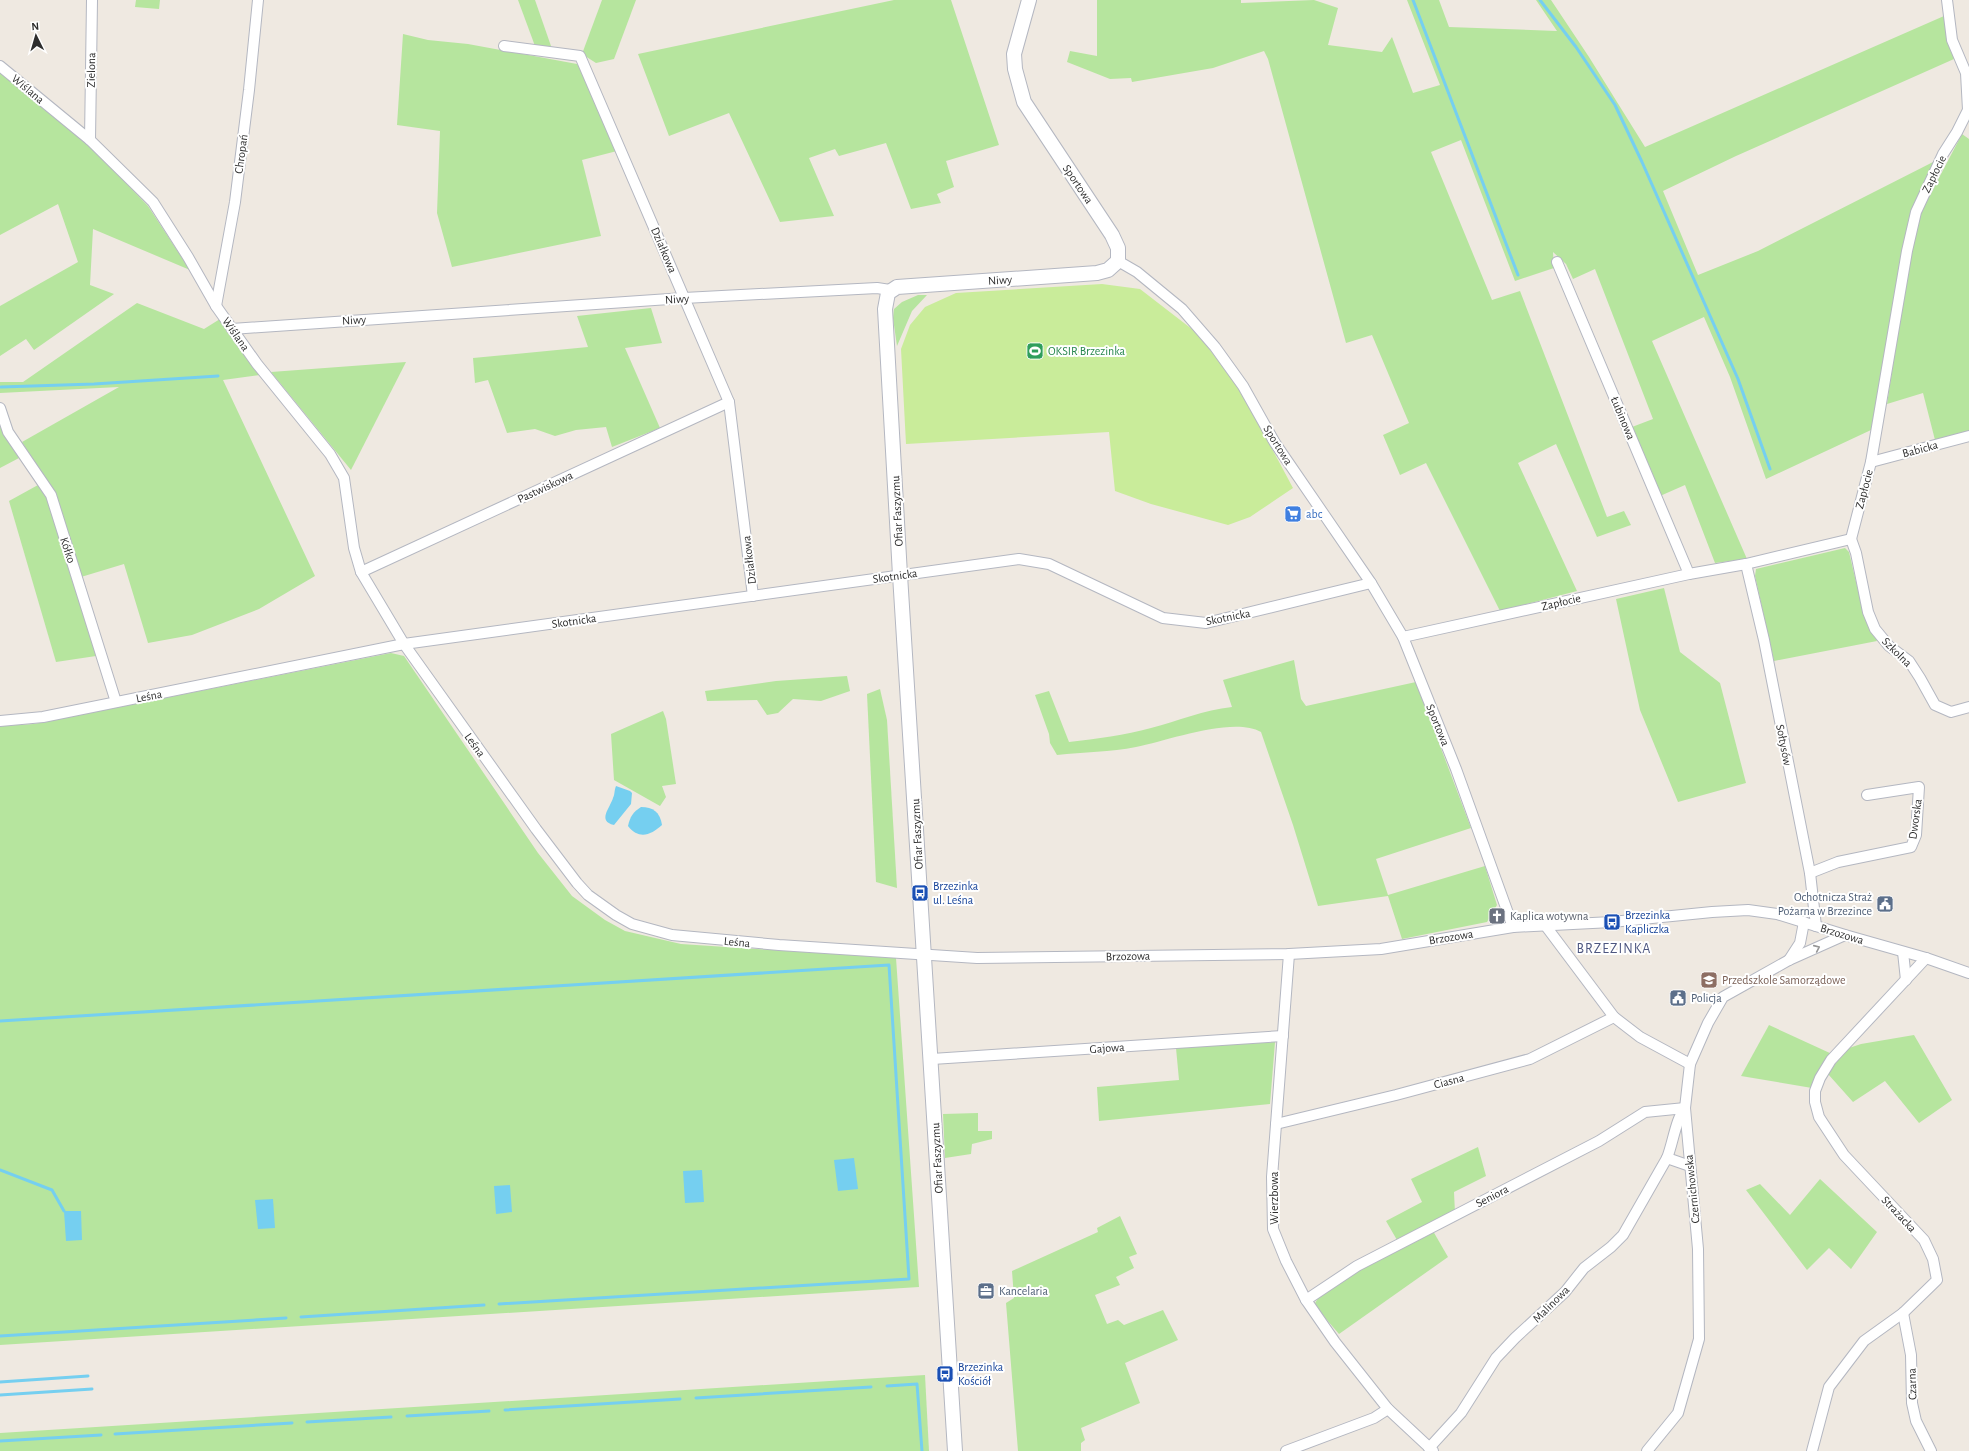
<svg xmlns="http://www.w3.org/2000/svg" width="1969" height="1451" font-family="'Alegreya Sans',sans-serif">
	<rect width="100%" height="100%" fill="#efe9e1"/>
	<g fill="#b6e59e">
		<path d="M 136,0 L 160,0 L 159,9 L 135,7 Z"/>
		<path d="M 518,0 L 535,0 L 551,46 L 535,46 Z"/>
		<path d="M 602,0 L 636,0 L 614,59 L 596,63 L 582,54 Z"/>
		<path d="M 894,0 L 951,0 L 999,145 L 946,161 L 954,187 L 937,194 L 941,203 L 911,209 L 886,143 L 839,156 L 835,149 L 809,158 L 834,216 L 780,222 L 729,113 L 669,136 L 638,54 Z"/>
		<path d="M 1097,0 L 1241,0 L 1241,3 L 1314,0 L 1338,8 L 1328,45 L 1382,52 L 1392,37 L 1413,93 L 1440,85 L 1407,0 L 1439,0 L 1449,27 L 1557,31 L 1536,0 L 1551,0 L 1589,57 L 1645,147 L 1944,16 L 1954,59 L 1736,156 L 1663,191 L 1698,275 L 1758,251 L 1937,160 L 1911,220 L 1871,430 L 1766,479 L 1730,377 L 1704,317 L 1652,341 L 1747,559 L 1715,563 L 1685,485 L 1660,496 L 1632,427 L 1653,419 L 1595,269 L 1573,279 L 1566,264 L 1553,252 L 1554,268 L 1515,281 L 1461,140 L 1431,152 L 1492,300 L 1520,291 L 1607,517 L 1624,511 L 1631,525 L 1597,537 L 1556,444 L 1518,463 L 1577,591 L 1500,611 L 1426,463 L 1400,475 L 1383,435 L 1409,423 L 1372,335 L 1346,343 L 1268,59 L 1264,51 L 1213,68 L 1132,82 L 1131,78 L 1110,79 L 1067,62 L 1070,51 L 1097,56 Z"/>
		<path d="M 403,34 L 428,40 L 468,44 L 577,64 L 583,73 L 617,151 L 582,160 L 601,236 L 452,267 L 437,213 L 440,131 L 397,125 Z"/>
		<path d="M 0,70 L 90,146 L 148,206 L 190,270 L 93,229 L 90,285 L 114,294 L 34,350 L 26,339 L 0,356 L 0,306 L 78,262 L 58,204 L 0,235 Z"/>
		<path d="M 1962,134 L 1969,139 L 1969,431 L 1935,440 L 1923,393 L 1887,404 L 1909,260 L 1920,214 Z"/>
		<path d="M 918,295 L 927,295 L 912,311 L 897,346 L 893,318 L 894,309 L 902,302 Z"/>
		<path d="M 137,303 L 204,329 L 220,319 L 260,375 L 223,380 L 315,576 L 259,609 L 192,635 L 148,643 L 124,564 L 81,577 L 55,494 L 22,442 L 119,387 L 0,393 L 0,382 L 23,382 Z"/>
		<path d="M 651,308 L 662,343 L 625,348 L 660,428 L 612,447 L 606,427 L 576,430 L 555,436 L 535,429 L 507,433 L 488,380 L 475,383 L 473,358 L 588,347 L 577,316 Z"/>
		<path d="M 406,362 L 351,470 L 271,372 Z"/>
		<path d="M 1,427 L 19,458 L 0,468 L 0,428 Z"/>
		<path d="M 38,485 L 48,498 L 96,656 L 56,662 L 9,501 Z"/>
		<path d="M 1845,548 L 1849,552 L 1861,603 L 1877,641 L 1774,661 L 1755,576 L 1756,569 Z"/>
		<path d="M 1664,588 L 1680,652 L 1720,683 L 1746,783 L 1678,802 L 1640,710 L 1616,599 Z"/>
		<path d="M 391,653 L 404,656 L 538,853 L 572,896 L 605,920 L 625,931 L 681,944 L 896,958 L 919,1287 L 0,1345 L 0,726 L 34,724 Z"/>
		<path d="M 1294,660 L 1301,699 L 1306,706 L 1416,682 L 1471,828 L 1376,859 L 1388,895 L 1485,866 L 1497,905 L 1487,922 L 1402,939 L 1388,896 L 1318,906 L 1293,825 L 1261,732 C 1233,716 1167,741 1136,747 C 1111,752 1083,752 1057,755 L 1050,743 L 1049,734 L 1035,695 L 1049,691 L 1069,742 C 1097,739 1125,735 1151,728 C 1178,721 1204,710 1232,707 L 1223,680 Z"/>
		<path d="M 847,676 L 850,691 L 821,701 L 793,699 L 778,713 L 767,715 L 757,700 L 707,701 L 705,691 L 776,681 Z"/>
		<path d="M 880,689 L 887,720 L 897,888 L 876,882 L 867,694 Z"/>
		<path d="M 663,711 L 666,719 L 676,784 L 662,786 L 666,797 L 660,806 L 614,780 L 611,734 Z"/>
		<path d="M 1769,1025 L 1832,1054 L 1812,1088 L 1741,1076 Z"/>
		<path d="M 1914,1035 L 1952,1100 L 1919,1123 L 1885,1081 L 1853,1102 L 1828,1074 L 1846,1049 L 1861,1044 Z"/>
		<path d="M 1275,1042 L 1270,1104 L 1099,1121 L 1097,1087 L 1179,1080 L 1176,1048 Z"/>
		<path d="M 978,1113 L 978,1131 L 992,1131 L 992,1139 L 972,1144 L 971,1154 L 945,1158 L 943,1114 Z"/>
		<path d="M 1478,1147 L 1486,1176 L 1454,1192 L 1455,1213 L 1397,1240 L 1386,1221 L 1422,1202 L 1411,1179 Z"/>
		<path d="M 1820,1179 L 1877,1232 L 1851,1269 L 1829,1248 L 1807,1270 L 1746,1190 L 1760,1184 L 1790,1215 Z"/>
		<path d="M 1120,1216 L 1137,1254 L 1129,1257 L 1134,1268 L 1116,1277 L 1120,1285 L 1095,1295 L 1107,1324 L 1118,1320 L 1124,1325 L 1163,1310 L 1178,1340 L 1125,1363 L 1140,1403 L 1081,1428 L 1085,1440 L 1081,1443 L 1081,1451 L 1018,1451 L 1006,1303 L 1014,1298 L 1012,1271 L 1098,1232 L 1097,1228 Z"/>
		<path d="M 1433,1231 L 1448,1257 L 1339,1334 L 1314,1305 L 1318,1298 L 1356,1271 Z"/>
		<path d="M 925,1375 L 929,1451 L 0,1451 L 0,1433 Z"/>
	</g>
	<path fill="#c9ec9a" d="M 1102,284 L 1140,289 L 1197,333 L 1240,389 L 1293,488 L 1250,517 L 1228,525 L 1151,504 L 1115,491 L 1109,432 L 906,444 L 901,349 L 910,325 L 925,307 L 956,293 Z"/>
	<g fill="#75cff0">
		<path d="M 616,786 L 630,791 L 632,793 L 631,804 L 614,825 C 597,821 610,808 613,798 C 615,794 614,791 616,786 Z"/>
		<path d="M 641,807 C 653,807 660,812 662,825 C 651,835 639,840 628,826 C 630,817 633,812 641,807 Z"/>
		<path d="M 854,1158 L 858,1189 L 838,1191 L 834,1160 Z"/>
		<path d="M 702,1170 L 704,1202 L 685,1203 L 683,1171 Z"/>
		<path d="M 510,1185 L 512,1212 L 496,1214 L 494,1186 Z"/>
		<path d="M 273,1199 L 275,1228 L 258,1229 L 255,1200 Z"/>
		<path d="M 64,1211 L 81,1211 L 82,1240 L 66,1241 Z"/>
	</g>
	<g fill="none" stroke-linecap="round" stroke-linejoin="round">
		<g stroke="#75cff0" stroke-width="3">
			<path d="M 1413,0 L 1518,275"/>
			<path d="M 1540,0 L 1576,47 L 1615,105 L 1642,162 L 1738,379 L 1770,469"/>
			<path d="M 1,387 L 94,384 L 218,376"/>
			<path d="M 0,1021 L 889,965 L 909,1279 L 499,1304"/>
			<path d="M 0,1170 L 52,1190 L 64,1211"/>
			<path d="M 301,1317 L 484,1305"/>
			<path d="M 0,1336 L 286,1318"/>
			<path d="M 0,1382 L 88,1376"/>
			<path d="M 887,1386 L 917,1384 L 922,1451"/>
			<path d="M 0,1395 L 92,1389"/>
			<path d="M 696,1398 L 871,1387"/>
			<path d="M 505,1410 L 680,1399"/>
			<path d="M 407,1416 L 489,1411"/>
			<path d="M 307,1422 L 391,1417"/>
			<path d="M 115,1434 L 292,1423"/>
			<path d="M 0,1441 L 101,1435"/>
		</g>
		<g stroke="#b4b7c1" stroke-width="12">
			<g id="street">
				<path d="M 504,46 L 580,56 L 729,402 L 753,596"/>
				<path d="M 0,66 L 90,140 L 153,202 L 188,257 L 216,306 L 257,364 L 330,454 L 344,478 L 354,548 L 361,572 L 404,644 L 1019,559 L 1049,564 L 1163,618 L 1206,623 L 1371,583"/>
				<path d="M 90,140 L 92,0"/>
				<path d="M 1118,261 L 1137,272 L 1182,309 L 1215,347 L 1243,386 L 1275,443 L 1371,583 L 1403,637 L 1456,769 L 1513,927"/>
				<path d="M 1557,262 L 1689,574"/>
				<path d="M 216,306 L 235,202 L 249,90 L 258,0"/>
				<path d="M 232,329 L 684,298 L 877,288 L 890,290"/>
				<path d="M 0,408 L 8,432 L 51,495 L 116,702"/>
				<path d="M 1871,462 L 1969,436"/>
				<path d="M 1851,539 L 1871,462 L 1907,251 L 1916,212 L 1943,154 L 1957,132 L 1968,110 L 1966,73 L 1952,40 L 1947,0"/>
				<path d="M 1851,539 L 1856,553 L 1868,612 L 1875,629 L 1889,646 L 1909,661 L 1920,678 L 1935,705 L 1951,712 L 1969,707"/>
				<path d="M 1746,564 L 1764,640 L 1810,873 L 1816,926"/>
				<path d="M 361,572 L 729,402"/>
				<path d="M 1403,637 L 1689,574 L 1746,564 L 1851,539"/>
				<path d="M 0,721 L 43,717 L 404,644 L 536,829 L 577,883 L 588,895 L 616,915 L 632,924 L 672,935 L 779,945 L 977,958 L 1289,954 L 1381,949 L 1513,927 L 1612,922 L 1712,912 L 1748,910 L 1777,914 L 1845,935 L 1926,958 L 1969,973"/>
				<path d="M 1810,873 L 1838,862 L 1911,847 L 1916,835 L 1919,787 L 1867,795"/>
				<path d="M 1545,925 L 1614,1017 L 1640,1037 L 1690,1064"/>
				<path d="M 1903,952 L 1906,980"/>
				<path d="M 1289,954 L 1272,1177 L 1273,1229 L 1286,1261 L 1306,1300 L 1335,1342 L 1388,1409 L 1433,1451"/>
				<path d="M 1789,960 L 1800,943 L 1804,922"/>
				<path d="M 932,1059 L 1283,1036"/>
				<path d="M 1276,1124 L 1396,1095 L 1530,1059 L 1614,1017"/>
				<path d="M 1667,1158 C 1673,1143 1676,1118 1685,1108"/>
				<path d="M 1306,1300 L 1357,1266 L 1599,1141 L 1645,1112 L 1685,1108"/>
				<path d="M 1903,1313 L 1911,1355 L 1912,1403 L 1916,1421 L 1931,1451"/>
				<path d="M 1429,1448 L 1461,1413 L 1496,1358 L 1515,1338 L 1565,1292 L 1584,1268 L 1611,1247 L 1623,1235 L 1667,1158 L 1690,1166"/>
				<path d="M 1286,1451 L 1374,1418 L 1388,1409"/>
				<path d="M 1647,1451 L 1678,1413 L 1699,1339 L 1698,1249 L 1685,1108 L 1690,1064 L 1708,1023 L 1723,997 L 1789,960 L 1845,935"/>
				<path d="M 1812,1451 L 1829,1387 L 1864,1341 L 1903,1313 L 1937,1280 L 1933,1259 L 1924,1240 L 1844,1155 L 1819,1117 L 1815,1102 L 1815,1091 L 1820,1078 L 1831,1060 L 1926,958"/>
			</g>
		</g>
		<g stroke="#b4b7c1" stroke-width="16">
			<path id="secondary" d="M 955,1451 L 900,575 L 885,309 L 888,293 L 897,287 L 1097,273 L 1108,270 L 1118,261 L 1118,248 L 1112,235 L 1024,102 L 1015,69 L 1014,54 L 1029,0"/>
		</g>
		<use href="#street" stroke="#fff" stroke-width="10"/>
		<use href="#secondary" stroke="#fff" stroke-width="14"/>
	</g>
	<defs><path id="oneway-chevron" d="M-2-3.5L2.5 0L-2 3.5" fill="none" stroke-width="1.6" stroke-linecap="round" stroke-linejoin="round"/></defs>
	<use stroke="#969696" href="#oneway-chevron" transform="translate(1817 948) rotate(-24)"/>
	<defs>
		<g id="stadium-square" transform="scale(0.9)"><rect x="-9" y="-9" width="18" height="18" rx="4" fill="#2e9e5b" stroke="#fff"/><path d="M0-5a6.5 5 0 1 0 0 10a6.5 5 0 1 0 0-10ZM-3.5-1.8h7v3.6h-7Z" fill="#fff"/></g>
		<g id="supermarket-square" transform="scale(0.9)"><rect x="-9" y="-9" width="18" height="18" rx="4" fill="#3f7fe0" stroke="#fff"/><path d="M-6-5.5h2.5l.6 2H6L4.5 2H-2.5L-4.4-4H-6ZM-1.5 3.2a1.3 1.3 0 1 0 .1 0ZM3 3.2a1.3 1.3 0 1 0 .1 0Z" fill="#fff"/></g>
		<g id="bus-square" transform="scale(0.9)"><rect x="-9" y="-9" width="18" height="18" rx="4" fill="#1a4fb4" stroke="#fff"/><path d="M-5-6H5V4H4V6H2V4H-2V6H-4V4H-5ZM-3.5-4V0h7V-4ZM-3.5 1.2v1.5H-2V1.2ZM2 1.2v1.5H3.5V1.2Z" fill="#fff"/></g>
		<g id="civic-square" transform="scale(0.9)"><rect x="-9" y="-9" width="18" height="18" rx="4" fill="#5c6f8a" stroke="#fff"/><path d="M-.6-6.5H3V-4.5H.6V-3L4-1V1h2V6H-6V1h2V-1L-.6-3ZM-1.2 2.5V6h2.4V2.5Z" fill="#fff"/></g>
		<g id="church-square" transform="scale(0.9)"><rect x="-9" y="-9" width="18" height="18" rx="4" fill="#6b7280" stroke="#fff"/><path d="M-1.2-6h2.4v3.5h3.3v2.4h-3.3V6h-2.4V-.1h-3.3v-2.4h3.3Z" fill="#fff"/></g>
		<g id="school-square" transform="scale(0.9)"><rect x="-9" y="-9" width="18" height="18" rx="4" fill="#8d6e63" stroke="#fff"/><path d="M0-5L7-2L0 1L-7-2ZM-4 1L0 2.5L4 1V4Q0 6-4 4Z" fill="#fff"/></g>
		<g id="office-square" transform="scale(0.9)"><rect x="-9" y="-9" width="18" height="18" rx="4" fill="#5c6f8a" stroke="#fff"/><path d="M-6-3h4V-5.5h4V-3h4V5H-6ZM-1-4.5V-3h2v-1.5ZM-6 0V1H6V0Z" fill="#fff"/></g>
	</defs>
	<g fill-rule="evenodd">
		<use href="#stadium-square" x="1035" y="351"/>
		<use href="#supermarket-square" x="1293" y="514"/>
		<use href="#bus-square" x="920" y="893"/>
		<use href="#civic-square" x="1885" y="904"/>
		<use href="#church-square" x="1497" y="916"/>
		<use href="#bus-square" x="1612" y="922"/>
		<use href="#school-square" x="1709" y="980"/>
		<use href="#civic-square" x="1678" y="998"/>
		<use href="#office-square" x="986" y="1291"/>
		<use href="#bus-square" x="945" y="1374"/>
	</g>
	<g text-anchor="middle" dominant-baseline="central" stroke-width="4" stroke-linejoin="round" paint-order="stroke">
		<g font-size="12" fill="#2e2e2e" stroke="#fff">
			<text transform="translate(91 70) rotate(-89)">Zielona</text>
			<text transform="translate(28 89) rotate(40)">Wiślana</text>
			<text transform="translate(241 154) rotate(-82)">Chropań</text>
			<text transform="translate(1934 174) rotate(-64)">Zapłocie</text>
			<text transform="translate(1078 184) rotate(56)">Sportowa</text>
			<text transform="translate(664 250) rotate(67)">Działkowa</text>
			<text transform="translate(1000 280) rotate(-4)">Niwy</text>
			<text transform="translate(677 299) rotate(-4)">Niwy</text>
			<text transform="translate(354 320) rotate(-4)">Niwy</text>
			<text transform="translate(236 334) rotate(55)">Wiślana</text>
			<text transform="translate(1623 418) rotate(67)">Łubinowa</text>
			<text transform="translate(1278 445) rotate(58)">Sportowa</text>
			<text transform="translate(1920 449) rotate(-15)">Babicka</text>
			<text transform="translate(545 487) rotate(-25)">Pastwiskowa</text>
			<text transform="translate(1864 489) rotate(-75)">Zapłocie</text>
			<text transform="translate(897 511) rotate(-93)">Ofiar Faszyzmu</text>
			<text transform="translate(68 550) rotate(72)">Kółko</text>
			<text transform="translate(749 560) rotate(-97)">Działkowa</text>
			<text transform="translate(895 576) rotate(-8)">Skotnicka</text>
			<text transform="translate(1561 602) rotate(-13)">Zapłocie</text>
			<text transform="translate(1228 617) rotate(-11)">Skotnicka</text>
			<text transform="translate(574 621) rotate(-8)">Skotnicka</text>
			<text transform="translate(1897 652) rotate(45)">Szkolna</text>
			<text transform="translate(149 696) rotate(-11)">Leśna</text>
			<text transform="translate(1438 725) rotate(68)">Sportowa</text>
			<text transform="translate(475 745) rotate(55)">Leśna</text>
			<text transform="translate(1784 745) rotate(79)">Sołtysów</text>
			<text transform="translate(1915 819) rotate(-82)">Dworska</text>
			<text transform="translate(917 834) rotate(-93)">Ofiar Faszyzmu</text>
			<text transform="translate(1842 934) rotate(17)">Brzozowa</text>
			<text transform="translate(1451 937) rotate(-9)">Brzozowa</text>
			<text transform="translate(737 942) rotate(5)">Leśna</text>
			<text transform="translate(1128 956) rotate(-1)">Brzozowa</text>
			<text transform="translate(1107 1048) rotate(-4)">Gajowa</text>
			<text transform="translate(1449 1081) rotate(-15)">Ciasna</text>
			<text transform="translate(937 1158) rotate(-93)">Ofiar Faszyzmu</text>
			<text transform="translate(1692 1189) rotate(-96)">Czernichowska</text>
			<text transform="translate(1492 1196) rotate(-27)">Seniora</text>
			<text transform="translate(1274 1198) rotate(-90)">Wierzbowa</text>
			<text transform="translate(1899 1214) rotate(47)">Strażacka</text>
			<text transform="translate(1551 1304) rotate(-45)">Malinowa</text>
			<text transform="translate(1912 1384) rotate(-92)">Czarna</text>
		</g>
		<g font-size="12" fill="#27864d" stroke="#fff" text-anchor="start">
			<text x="1048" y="351">OKSIR Brzezinka</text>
		</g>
		<g font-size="12" fill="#366cbe" stroke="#fff" text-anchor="start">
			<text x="1306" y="514">abc</text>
		</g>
		<g font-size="12" fill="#164399" stroke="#fff" text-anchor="start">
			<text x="933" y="886">Brzezinka<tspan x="933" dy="14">ul. Leśna</tspan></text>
			<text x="1625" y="915">Brzezinka<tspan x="1625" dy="14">Kapliczka</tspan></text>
			<text x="958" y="1367">Brzezinka<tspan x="958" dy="14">Kościół</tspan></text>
		</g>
		<g font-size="12" fill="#4e5e75" stroke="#fff" text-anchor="start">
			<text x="1872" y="897" text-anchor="end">Ochotnicza Straż<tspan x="1872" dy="14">Pożarna w Brzezince</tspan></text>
			<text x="1691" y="998">Policja</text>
			<text x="999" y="1291">Kancelaria</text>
		</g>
		<g font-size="12" fill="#5b616d" stroke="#fff" text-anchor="start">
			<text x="1510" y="916">Kaplica wotywna</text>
		</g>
		<g font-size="12" fill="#785e54" stroke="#fff" text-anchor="start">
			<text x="1722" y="980">Przedszkole Samorządowe</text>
		</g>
		<g font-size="14" letter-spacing="1" fill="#4d5680" stroke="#fff">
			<text x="1614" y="949">BRZEZINKA</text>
		</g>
	</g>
	<g transform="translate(36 36) rotate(355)" stroke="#ffffff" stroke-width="3" paint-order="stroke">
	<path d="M0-3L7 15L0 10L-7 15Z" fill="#2e2e2e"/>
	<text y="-6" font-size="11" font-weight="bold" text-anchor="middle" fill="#2e2e2e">N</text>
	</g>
</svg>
